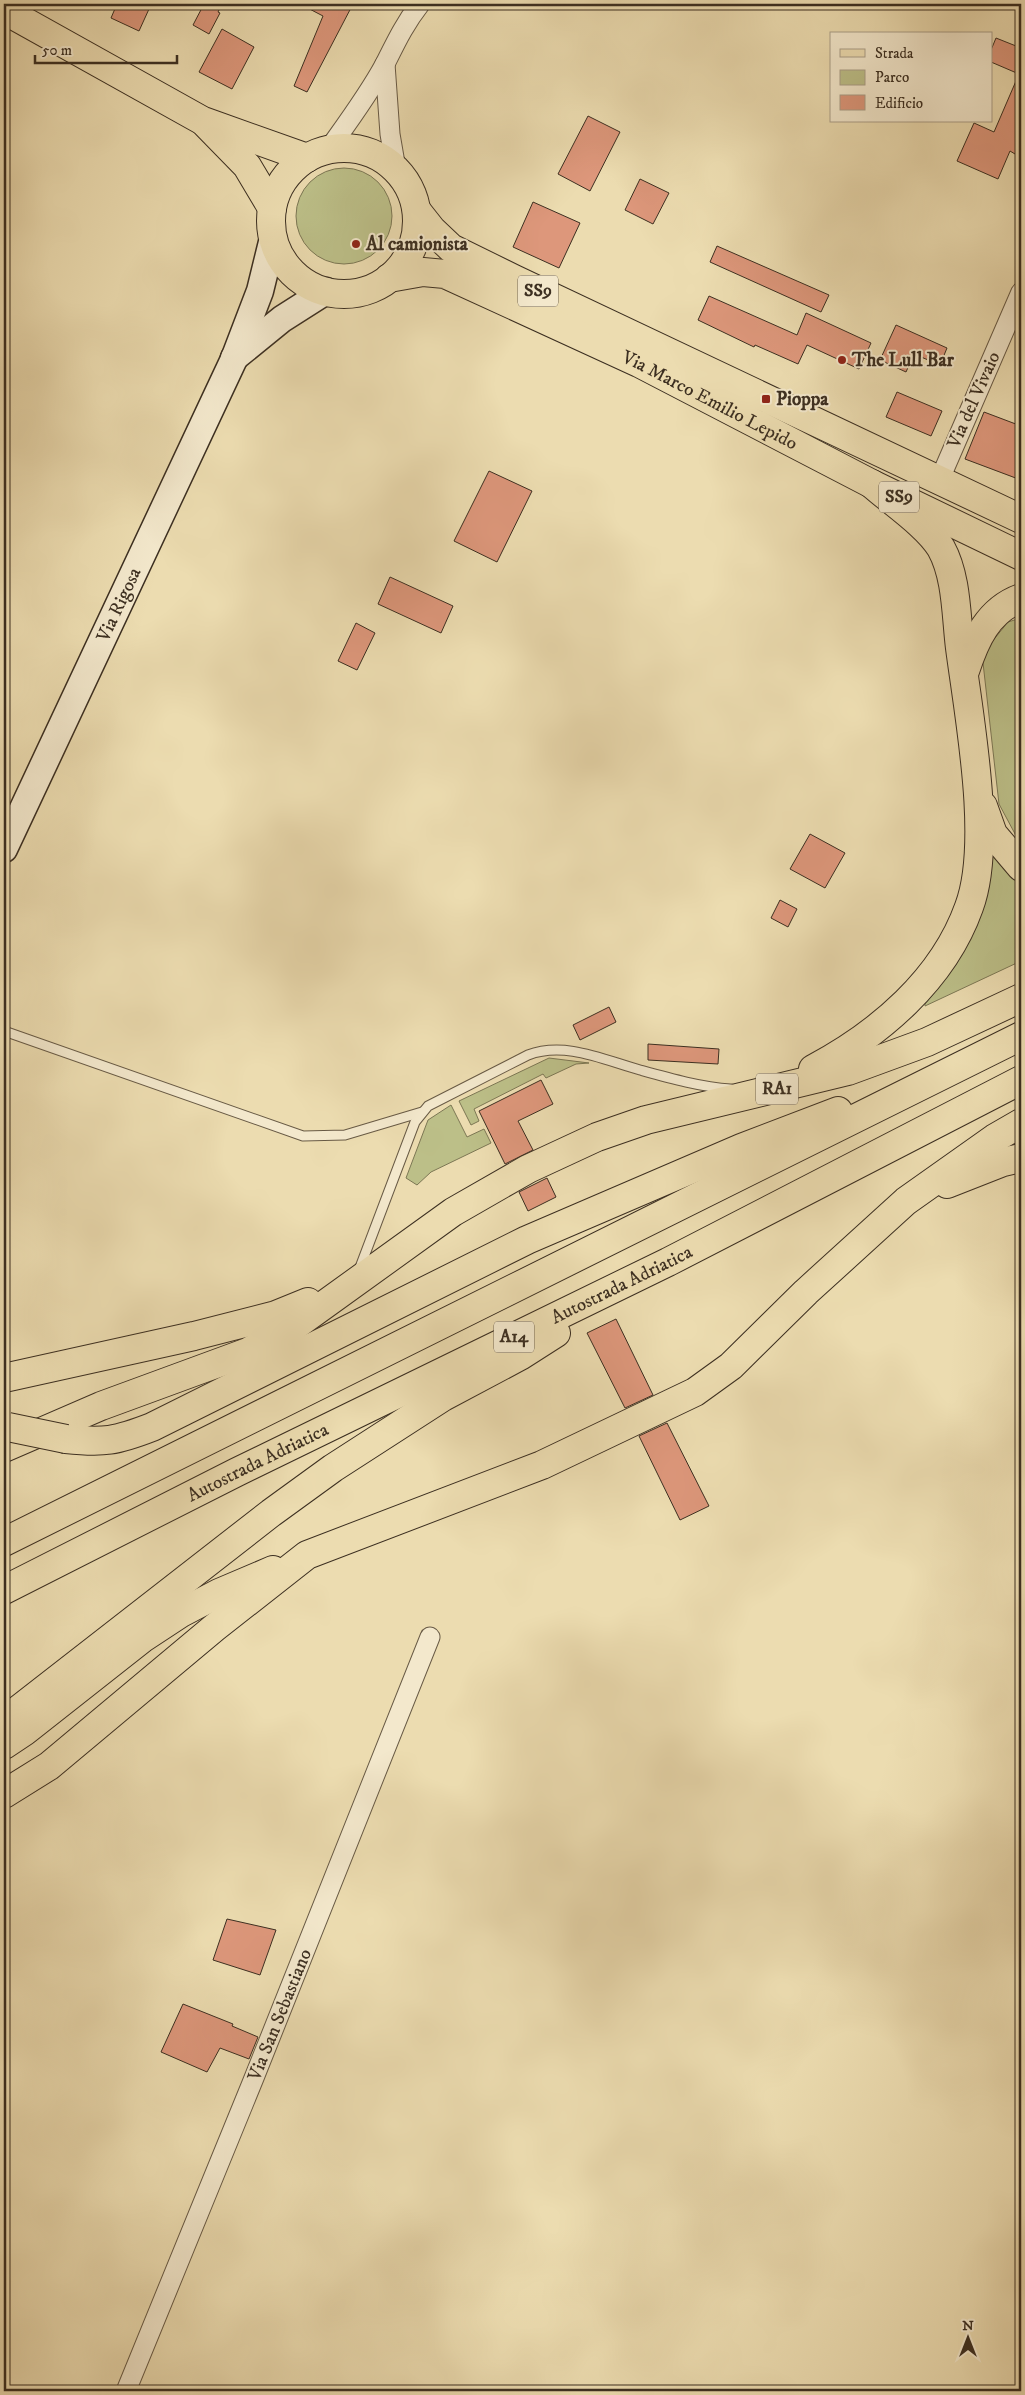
<svg xmlns="http://www.w3.org/2000/svg" width="1025" height="2395" font-family="'IM FELL DW Pica',serif">
	<rect width="100%" height="100%" fill="#ecdcb0"/>
	<filter id="stains"><feTurbulence type="fractalNoise" baseFrequency=".004" numOctaves="4"/><feColorMatrix values="0 0 0 0 .2 0 0 0 0 .09 0 0 0 0 .02 0 0 0 .5 -.17"/></filter>
	<radialGradient id="worn" r=".72"><stop offset=".6" stop-color="#630" stop-opacity="0"/><stop offset="1" stop-color="#630" stop-opacity=".3"/></radialGradient>
	<g fill="#bcbf88" stroke="#7c7754">
		<circle cx="344" cy="216" r="48"/>
		<path d="M 1021,618 L 1021,845 L 999,804 L 982,654 L 1008,622 Z"/>
		<path d="M 987,844 L 1021,883 L 1021,961 L 925,1006 L 925,1004 L 957,963 L 968,939 Z"/>
		<path d="M 549,1058 L 589,1063 L 576,1064 L 546,1078 L 543,1074 L 474,1109 L 479,1121 L 471,1125 L 459,1101 Z"/>
		<path d="M 451,1105 L 467,1137 L 484,1129 L 491,1143 L 431,1172 L 417,1185 L 406,1178 L 428,1120 Z"/>
	</g>
	<g fill="#dd977b" stroke="#3c2f21">
		<path d="M 117,4 L 139,4 L 149,9 L 139,31 L 111,18 Z"/>
		<path d="M 204,4 L 222,4 L 218,12 L 220,13 L 209,34 L 193,25 Z"/>
		<path d="M 300,4 L 353,4 L 307,92 L 294,86 L 323,16 Z"/>
		<path d="M 222,29 L 254,47 L 232,89 L 199,72 Z"/>
		<path d="M 996,38 L 1021,48 L 1021,140 L 1015,154 L 1010,151 L 998,179 L 957,161 L 974,123 L 994,132 L 1019,74 L 991,62 L 991,50 Z"/>
		<path d="M 588,116 L 620,132 L 590,191 L 558,174 Z"/>
		<path d="M 640,179 L 669,193 L 653,224 L 625,210 Z"/>
		<path d="M 533,202 L 580,223 L 559,268 L 513,247 Z"/>
		<path d="M 717,246 L 829,295 L 821,312 L 710,262 Z"/>
		<path d="M 709,296 L 797,335 L 806,313 L 871,343 L 859,369 L 807,345 L 798,364 L 755,345 L 754,347 L 698,320 Z"/>
		<path d="M 896,325 L 947,348 L 940,365 L 914,354 L 906,372 L 880,360 Z"/>
		<path d="M 897,392 L 942,411 L 931,436 L 886,417 Z"/>
		<path d="M 984,412 L 1021,426 L 1021,480 L 965,459 Z"/>
		<path d="M 489,471 L 532,491 L 497,562 L 454,541 Z"/>
		<path d="M 390,577 L 453,606 L 441,633 L 378,604 Z"/>
		<path d="M 356,623 L 375,633 L 357,670 L 338,661 Z"/>
		<path d="M 810,834 L 845,853 L 825,888 L 790,869 Z"/>
		<path d="M 780,900 L 797,909 L 788,927 L 771,918 Z"/>
		<path d="M 609,1007 L 616,1022 L 580,1040 L 573,1025 Z"/>
		<path d="M 648,1044 L 719,1049 L 718,1064 L 648,1060 Z"/>
		<path d="M 541,1080 L 553,1104 L 518,1121 L 533,1150 L 505,1164 L 479,1111 Z"/>
		<path d="M 547,1178 L 556,1197 L 528,1211 L 519,1192 Z"/>
		<path d="M 616,1319 L 653,1395 L 625,1408 L 587,1333 Z"/>
		<path d="M 667,1423 L 709,1506 L 680,1520 L 639,1436 Z"/>
		<path d="M 227,1919 L 276,1930 L 260,1975 L 213,1960 Z"/>
		<path d="M 183,2004 L 233,2024 L 232,2026 L 258,2037 L 249,2059 L 220,2048 L 207,2072 L 161,2052 Z"/>
	</g>
	<g fill="none" stroke-linecap="round" stroke-linejoin="round">
		<g stroke="#685a45" stroke-width="11">
			<g id="service">
				<path d="M 4,1031 L 303,1136 L 345,1135 L 422,1112"/>
				<path d="M 359,1270 L 415,1122 L 428,1106 L 528,1055 C 565,1041 604,1060 640,1070 C 669,1078 701,1087 731,1089"/>
			</g>
		</g>
		<g stroke="#685a45" stroke-width="21">
			<g id="minor">
				<path d="M 385,64 L 390,134 L 396,169"/>
				<path d="M 328,150 C 348,122 369,94 385,64 C 396,42 405,23 420,4"/>
				<path d="M 939,481 L 1021,292"/>
				<path d="M 126,2391 L 254,2078 L 430,1637"/>
			</g>
		</g>
		<g stroke="#3c2f21" stroke-width="29">
			<g id="secondary">
				<path d="M 234,358 L 282,319 L 326,291"/>
				<path id="s1" d="M 4,849 L 234,359 L 260,291 L 273,238"/>
			</g>
		</g>
		<g stroke="#3c2f21" stroke-width="30">
			<g id="primary">
				<path d="M 4,10 L 203,121 L 307,158"/>
				<path d="M 206,124 L 247,166 L 272,208"/>
				<circle cx="344" cy="221" r="73"/>
				<path d="M 417,211 L 432,230 L 451,248 L 514,279 L 1021,519"/>
				<path id="s2" d="M 389,278 L 423,272 L 445,274 L 639,363 L 872,484 L 1021,556"/>
			</g>
		</g>
		<g stroke="#3c2f21" stroke-width="30">
			<g id="motorway">
				<path d="M 965,671 C 975,640 988,610 1021,598"/>
				<path d="M 983,806 L 993,834 L 1021,867"/>
				<path d="M 813,1069 C 879,1034 943,980 969,907 C 993,843 969,717 960,648 C 956,616 957,577 941,548 C 927,525 892,502 872,484"/>
				<path d="M 947,1184 L 1003,1162 L 1021,1158"/>
				<path d="M 4,1378 L 194,1336 L 276,1315 L 308,1302"/>
				<path d="M 66,1439 C 104,1443 116,1441 152,1427 L 527,1240 L 741,1148 L 838,1111"/>
				<path d="M 4,1448 L 101,1406 L 248,1352 L 299,1323 L 453,1212 L 528,1169 L 597,1137 L 646,1120 L 848,1071 L 927,1042 L 1021,998"/>
				<path d="M 4,1542 L 1021,1036"/>
				<path id="s3" d="M 4,1590 L 237,1472 L 668,1262 L 1021,1080"/>
				<path d="M 4,1721 L 271,1513 L 333,1468 L 443,1397 L 520,1356 L 556,1333"/>
				<path d="M 4,1745 L 25,1731 L 143,1638 L 181,1613 L 219,1593 L 273,1570"/>
				<path d="M 4,1794 L 49,1766 L 214,1628 L 307,1555 L 542,1465 L 695,1392 L 731,1366 L 806,1292 L 906,1201 L 995,1138 L 1021,1123"/>
			</g>
		</g>
		<use href="#service" stroke="#f3e8cc" stroke-width="9"/>
		<use href="#minor" stroke="#f3e8cc" stroke-width="19"/>
		<use href="#secondary" stroke="#f3e8cc" stroke-width="26"/>
		<use href="#primary" stroke="#ecdcb0" stroke-width="28"/>
		<use href="#motorway" stroke="#ecdcb0" stroke-width="28"/>
		<g stroke="#3c2f21" stroke-width="30" stroke-linecap="butt">
			<path id="motorway-bridge" d="M 8,1427 L 66,1439"/>
		</g>
		<use href="#motorway-bridge" stroke="#ecdcb0" stroke-width="28"/>
	</g>
	<g fill="#8f2418" stroke="#f3e8cc" stroke-width="2">
		<circle cx="356" cy="244" r="5"/>
		<circle cx="842" cy="360" r="5"/>
		<rect x="761" y="394" width="10" height="10" rx="2.5"/>
	</g>
	<g text-anchor="middle" dominant-baseline="central" stroke-width="4" stroke-linejoin="round" paint-order="stroke">
		<g fill="#f3e8cc" stroke="#736654" stroke-width="1">
			<rect x="518" y="275.5" width="40" height="31" rx="4"/>
			<rect x="879" y="481.5" width="40" height="31" rx="4"/>
			<rect x="756" y="1073.5" width="42" height="31" rx="4"/>
			<rect x="494" y="1321.5" width="40" height="31" rx="4"/>
		</g>
		<g font-size="18" font-weight="bold" fill="#3c2f21">
			<text x="538" y="291">SS9</text>
			<text x="899" y="497">SS9</text>
			<text x="777" y="1089">RA1</text>
			<text x="514" y="1337">A14</text>
		</g>
		<g font-size="19" font-weight="bold" fill="#3c2f21" stroke="#f3e8cc" text-anchor="start">
			<text x="366" y="244">Al camionista</text>
			<text x="852" y="360">The Lull Bar</text>
			<text x="776" y="399">Pioppa</text>
		</g>
		<g font-size="19" fill="#3c2f21" stroke="#f3e8cc">
			<text stroke="none"><textPath href="#s2" startOffset="350">Via Marco Emilio Lepido</textPath></text>
			<text transform="translate(974 400) rotate(-66)">Via del Vivaio</text>
			<text stroke="none"><textPath href="#s1" startOffset="270">Via Rigosa</textPath></text>
			<text stroke="none"><textPath href="#s3" startOffset="689">Autostrada Adriatica</textPath></text>
			<text stroke="none"><textPath href="#s3" startOffset="284">Autostrada Adriatica</textPath></text>
			<text transform="translate(280 2015) rotate(-68)">Via San Sebastiano</text>
		</g>
	</g>
	<rect width="1025" height="2395" fill="none" stroke="#ecdcb0" stroke-width="20"/>
	<rect x="5" y="5" width="1015" height="2385" fill="none" stroke="#3c2f21" stroke-width="2.5"/>
	<rect x="10" y="10" width="1005" height="2375" fill="none" stroke="#3c2f21"/>
	<rect x="830" y="32" width="162" height="90" fill="#f3e8cc" stroke="#aa9e88"/>
	<rect x="840" y="49" width="25" height="8" fill="#ecdcb0" stroke="#aa9e88"/>
	<text x="875" y="58" font-size="15" fill="#3c2f21">Strada</text>
	<rect x="840" y="70" width="25" height="15" fill="#bcbf88" stroke="#aa9e88"/>
	<text x="875" y="82" font-size="15" fill="#3c2f21">Parco</text>
	<rect x="840" y="95" width="25" height="15" fill="#dd977b" stroke="#aa9e88"/>
	<text x="875" y="108" font-size="15" fill="#3c2f21">Edificio</text>
	<g transform="translate(968 2338)" stroke="#f3e8cc" stroke-width="4" paint-order="stroke">
	<path d="M0-4L9 19L0 12L-9 19Z" fill="#3c2f21"/>
	<text y="-8" font-size="14" font-weight="bold" text-anchor="middle" fill="#3c2f21">N</text>
	</g>
	<path d="M35 55v8h142v-8" fill="none" stroke="#3c2f21" stroke-width="2.5"/>
	<text x="42" y="55" font-size="15" fill="#3c2f21" stroke="#f3e8cc" stroke-width="4" paint-order="stroke">50 m</text>
	<rect width="100%" height="100%" filter="url(#stains)"/>
	<rect width="100%" height="100%" fill="url(#worn)"/>
</svg>
